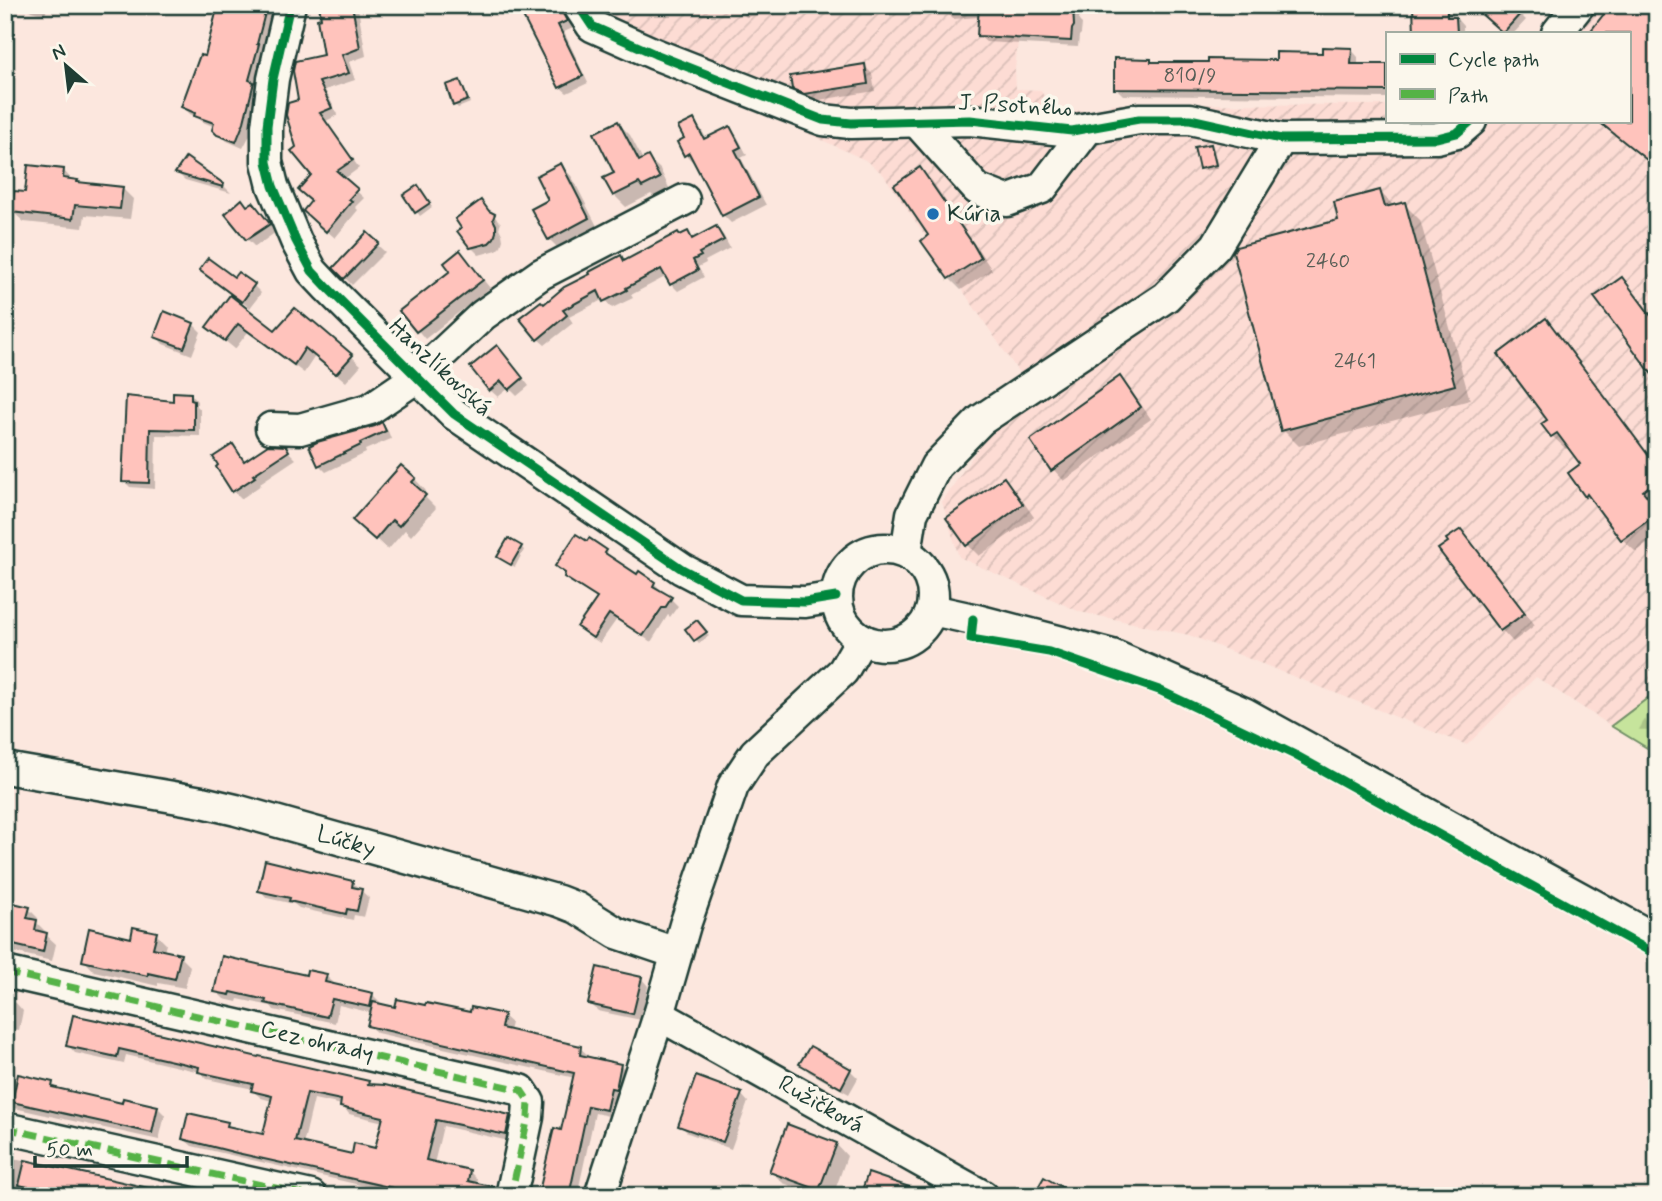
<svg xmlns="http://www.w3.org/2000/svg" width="1662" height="1201" font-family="Mynerve,sans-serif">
	<defs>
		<pattern id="industrial-furrows" width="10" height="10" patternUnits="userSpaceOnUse" patternTransform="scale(1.75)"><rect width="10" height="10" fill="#fddcd4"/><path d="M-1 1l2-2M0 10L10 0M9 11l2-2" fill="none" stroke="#d8beb7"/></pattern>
		<pattern id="forest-firs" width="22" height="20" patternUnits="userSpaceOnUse" patternTransform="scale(1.75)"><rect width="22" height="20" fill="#c6e49c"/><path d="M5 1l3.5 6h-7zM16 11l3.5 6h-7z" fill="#aac487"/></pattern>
	</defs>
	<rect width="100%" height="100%" fill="#fce7de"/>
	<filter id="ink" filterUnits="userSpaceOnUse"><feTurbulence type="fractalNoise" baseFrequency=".0143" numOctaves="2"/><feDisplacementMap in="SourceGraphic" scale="14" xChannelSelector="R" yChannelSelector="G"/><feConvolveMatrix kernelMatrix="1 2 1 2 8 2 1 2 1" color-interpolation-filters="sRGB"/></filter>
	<g filter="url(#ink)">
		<path fill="url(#industrial-furrows)" d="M 588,5 L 1022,5 L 1015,69 L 1016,89 L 1041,90 L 1048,106 L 1071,111 L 1110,110 L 1110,104 L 1387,105 L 1387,121 L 1629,121 L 1629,33 L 1537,33 L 1560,5 L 1657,5 L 1657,691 L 1611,726 L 1536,677 L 1467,745 L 1189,635 L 1080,612 L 959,557 L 942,502 L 995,423 L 1028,386 L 883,174 L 865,160 L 685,76 Z"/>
		<path fill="url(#forest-firs)" stroke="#729068" stroke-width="2" d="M 1657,691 L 1657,754 L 1611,726 Z"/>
		<g fill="#0003" fill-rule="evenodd">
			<path d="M 26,5 L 48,5 L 45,15 L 31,11 Z"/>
			<path d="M 118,5 L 143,5 L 141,14 L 126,10 Z"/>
			<path d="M 321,5 L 355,5 L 358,8 L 366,56 L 349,62 L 355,80 L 325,90 L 338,115 L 326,121 L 359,168 L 344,179 L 364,198 L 355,207 L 358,210 L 335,238 L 312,218 L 313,176 L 298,148 L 300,101 L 325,57 Z"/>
			<path d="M 532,5 L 564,5 L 573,28 L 564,32 L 588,83 L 567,93 L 560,87 Z"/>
			<path d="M 734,5 L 805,5 L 746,17 Z"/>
			<path d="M 939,5 L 976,5 L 978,17 L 953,19 Z"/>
			<path d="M 1035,5 L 1075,5 L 1080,10 L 1079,21 L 1082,24 L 1081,34 L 1079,36 L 1078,47 L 986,42 L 978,35 Z"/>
			<path d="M 1486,5 L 1525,5 L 1519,13 L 1526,20 L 1514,33 L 1505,33 L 1487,18 Z"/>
			<path d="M 1609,5 L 1657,5 L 1657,168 L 1597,121 L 1629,121 L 1629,33 L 1591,33 L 1611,8 Z"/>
			<path d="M 1446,7 L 1453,14 L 1454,18 L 1456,18 L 1463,26 L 1463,33 L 1416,33 L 1415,8 Z"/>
			<path d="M 265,11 L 272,18 L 264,51 L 266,53 L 256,86 L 260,90 L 250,135 L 243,148 L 227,141 L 214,129 L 215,127 L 203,122 L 198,118 L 190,114 L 183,107 L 206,58 Z"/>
			<path d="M 1351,49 L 1358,57 L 1358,66 L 1387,66 L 1387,98 L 1123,95 L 1116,88 L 1150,60 L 1153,64 L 1278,62 Z"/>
			<path d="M 865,66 L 872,74 L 875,91 L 813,101 L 801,96 L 793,88 Z"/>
			<path d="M 460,82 L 463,85 L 470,103 L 458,108 L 455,105 Z"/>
			<path d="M 694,121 L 701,129 L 707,140 L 730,128 L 737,136 L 747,155 L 741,158 L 766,205 L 731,223 L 723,215 L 695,161 L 693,162 L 686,155 L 686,139 Z"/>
			<path d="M 618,123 L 630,135 L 643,160 L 648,158 L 660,169 L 670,190 L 655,198 L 651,194 L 626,207 L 614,195 L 617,174 Z"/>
			<path d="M 1211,145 L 1214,149 L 1218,168 L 1204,171 L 1201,168 Z"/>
			<path d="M 561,165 L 572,177 L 599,230 L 561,251 L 549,239 Z"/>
			<path d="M 920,170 L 932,181 L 992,270 L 961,290 L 949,278 L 930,235 Z"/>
			<path d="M 64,171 L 74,182 L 122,188 L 133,199 L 130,219 L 85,215 L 83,228 L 24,222 L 13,212 Z"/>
			<path d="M 177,173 L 223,185 L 231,193 L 185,180 Z"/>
			<path d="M 421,191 L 432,207 L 420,216 L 405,196 Z"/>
			<path d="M 1380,192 L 1394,206 L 1404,204 L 1420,220 L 1470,400 L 1299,446 L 1283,430 L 1340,221 Z"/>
			<path d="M 253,204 L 276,232 L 255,247 L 247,239 L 248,208 Z"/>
			<path d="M 488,210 L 501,223 L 499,228 L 502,234 L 503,240 L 501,246 L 497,250 L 479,255 L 471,247 Z"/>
			<path d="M 716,228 L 723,235 L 730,248 L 705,261 L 706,263 L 698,267 L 704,277 L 678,291 L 671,284 L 667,276 L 631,295 L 633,298 L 612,308 L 604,299 L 569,317 L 573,323 L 545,345 L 538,339 L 544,306 L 621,258 L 625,262 L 687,233 L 694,240 Z"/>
			<path d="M 367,235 L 385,252 L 352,285 L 335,268 Z"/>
			<path d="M 467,260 L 490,288 L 425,339 L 402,311 Z"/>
			<path d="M 209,277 L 234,279 L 253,285 L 261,293 L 250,308 Z"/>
			<path d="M 1621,279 L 1637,295 L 1657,321 L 1657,378 Z"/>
			<path d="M 230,298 L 275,332 L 351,356 L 361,365 L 346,382 L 315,356 L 304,373 L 248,332 L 235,349 L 208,327 Z"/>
			<path d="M 1545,320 L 1559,334 L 1657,465 L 1657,537 L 1636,552 L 1622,539 L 1570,474 L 1583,465 L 1570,447 L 1566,449 L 1552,436 L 1550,420 Z"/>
			<path d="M 193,324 L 201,332 L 192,355 L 163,344 L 156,336 Z"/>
			<path d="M 505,355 L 529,386 L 517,396 L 509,388 L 498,397 L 490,390 Z"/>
			<path d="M 1119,378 L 1131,390 L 1151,419 L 1064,481 L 1053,469 Z"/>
			<path d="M 191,394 L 197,401 L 197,406 L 200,409 L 200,436 L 156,435 L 155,489 L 130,487 L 124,481 L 128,398 L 175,403 Z"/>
			<path d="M 381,424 L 388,431 L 391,439 L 365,450 L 366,453 L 326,472 L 319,465 Z"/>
			<path d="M 233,446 L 246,462 L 285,448 L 296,459 L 260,483 L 261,485 L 241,499 L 233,491 L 218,468 Z"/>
			<path d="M 415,479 L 426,491 L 423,495 L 436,508 L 411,536 L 405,530 L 388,550 L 355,520 Z"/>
			<path d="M 1003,479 L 1015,490 L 1034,517 L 979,556 L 968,545 Z"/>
			<path d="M 1460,531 L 1472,542 L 1535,625 L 1513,642 L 1502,630 L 1440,549 Z"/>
			<path d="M 521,547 L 524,550 L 515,567 L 502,560 Z"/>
			<path d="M 606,552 L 637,577 L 654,583 L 661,590 L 660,592 L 671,599 L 678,606 L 670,617 L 668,615 L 651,642 L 617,619 L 600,643 L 586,634 L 579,627 L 598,600 L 573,583 L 557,566 Z"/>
			<path d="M 700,625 L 709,636 L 699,643 L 687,629 Z"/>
			<path d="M 352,882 L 369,898 L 364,917 L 354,915 L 353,920 L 299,908 L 294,904 L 267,898 L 260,890 Z"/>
			<path d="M 29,909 L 38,918 L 37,923 L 46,932 L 45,934 L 56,944 L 52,961 L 5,950 L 5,916 L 8,916 Z"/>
			<path d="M 156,934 L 166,944 L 164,952 L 180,956 L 190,966 L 185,988 L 158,983 L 158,986 L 94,971 L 84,960 L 132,940 Z"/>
			<path d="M 326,976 L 334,983 L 333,985 L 372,994 L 380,1002 L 380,1005 L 397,1009 L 503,1016 L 511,1023 L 509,1031 L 580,1048 L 588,1055 L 587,1058 L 620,1065 L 628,1073 L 613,1117 L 595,1113 L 577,1196 L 541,1196 L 563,1132 L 575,1078 L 377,1033 L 369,1026 L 372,1013 L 339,1005 L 335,1023 L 274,1010 L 271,1006 L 238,999 L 237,1002 L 224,999 L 216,991 Z"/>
			<path d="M 641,978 L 648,986 L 641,1020 L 598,1011 L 590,1003 Z"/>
			<path d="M 5,1001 L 16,1003 L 23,1011 L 19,1030 L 5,1027 Z"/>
			<path d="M 74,1017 L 368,1082 L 371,1086 L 509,1117 L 517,1125 L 513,1142 L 443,1126 L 434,1164 L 470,1172 L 477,1179 L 476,1185 L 493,1188 L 501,1196 L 407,1196 L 192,1146 L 184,1139 L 227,1124 L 232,1129 L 264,1136 L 272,1101 L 261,1098 L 253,1091 L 253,1089 L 207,1079 L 200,1072 L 126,1055 L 124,1064 L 75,1053 L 68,1045 ZM 314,1099 L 342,1105 L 349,1114 L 384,1122 L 377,1150 L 354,1156 L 303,1145 Z"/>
			<path d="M 802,1064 L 850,1070 L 858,1078 L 849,1094 L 809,1072 Z"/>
			<path d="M 5,1078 L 52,1084 L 58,1090 L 124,1105 L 157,1107 L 165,1115 L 159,1140 L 5,1106 Z"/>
			<path d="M 741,1094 L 748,1102 L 731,1149 L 688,1133 L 680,1125 Z"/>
			<path d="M 836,1144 L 847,1156 L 833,1196 L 818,1196 L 783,1183 L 771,1171 Z"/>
			<path d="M 5,1157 L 177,1196 L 45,1196 L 28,1192 L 25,1188 L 5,1183 Z"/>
		</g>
		<g fill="#ffc3bc" stroke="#1f3d34" stroke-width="2" fill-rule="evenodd">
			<path d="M 218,5 L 253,5 L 266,9 L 257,44 L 259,44 L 249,80 L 254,82 L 244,122 L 236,142 L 217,135 L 212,130 L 214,123 L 194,116 L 195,113 L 181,107 L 200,55 L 205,56 Z"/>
			<path d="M 319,5 L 352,5 L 360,48 L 342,55 L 349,73 L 319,82 L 332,108 L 320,113 L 353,160 L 337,171 L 358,189 L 349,199 L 352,201 L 326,232 L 303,211 L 311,201 L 298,190 L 311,175 L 291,151 L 296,147 L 286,115 L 288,103 L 298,100 L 293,71 L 295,61 L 323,55 L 317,19 L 321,18 Z"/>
			<path d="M 532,5 L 561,5 L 563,14 L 567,21 L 558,25 L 583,76 L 559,88 L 520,11 Z"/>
			<path d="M 979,5 L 1073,5 L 1074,26 L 1072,29 L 1071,41 L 977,36 Z"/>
			<path d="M 1447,5 L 1447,17 L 1456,17 L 1457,33 L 1414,33 L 1413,6 Z"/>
			<path d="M 1471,5 L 1512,5 L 1521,13 L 1503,33 Z"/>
			<path d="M 1611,5 L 1657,5 L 1657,168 L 1598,121 L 1629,121 L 1629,33 L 1589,33 Z"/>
			<path d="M 1322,47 L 1352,48 L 1351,64 L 1387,64 L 1387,91 L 1114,89 L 1114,58 L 1151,59 L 1151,62 L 1208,62 L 1208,59 L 1276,60 L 1276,52 L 1322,53 Z"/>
			<path d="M 865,64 L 868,84 L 804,94 L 792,89 L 790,76 Z"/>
			<path d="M 460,80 L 468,100 L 453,106 L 446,85 Z"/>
			<path d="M 694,119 L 704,139 L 730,126 L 741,147 L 735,150 L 759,197 L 722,216 L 689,153 L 684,156 L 677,142 L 684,138 L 678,127 Z"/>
			<path d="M 618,121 L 639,161 L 648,156 L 660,178 L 642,187 L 639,183 L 613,196 L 603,178 L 614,173 L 594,133 Z"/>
			<path d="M 1211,144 L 1216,165 L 1199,169 L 1194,147 Z"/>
			<path d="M 186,157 L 224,184 L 223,187 L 175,173 Z"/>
			<path d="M 561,163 L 589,218 L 548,240 L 531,209 L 548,200 L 536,176 Z"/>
			<path d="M 28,165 L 64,169 L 63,178 L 78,180 L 77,182 L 123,187 L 120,209 L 75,205 L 73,219 L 11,212 L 14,191 L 25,192 Z"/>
			<path d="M 920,167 L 973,244 L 981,258 L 948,279 L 921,241 L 928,235 L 894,185 Z"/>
			<path d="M 418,185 L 430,203 L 415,213 L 403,195 Z"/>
			<path d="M 1380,190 L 1385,207 L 1405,202 L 1455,385 L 1281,431 L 1233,252 L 1236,247 L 1338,220 L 1334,202 Z"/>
			<path d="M 242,199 L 247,206 L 253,202 L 270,224 L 246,240 L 225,214 Z"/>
			<path d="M 481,200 L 489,211 L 495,214 L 493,219 L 496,225 L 496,232 L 494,238 L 489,243 L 470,248 L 457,231 L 461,228 L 455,219 Z"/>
			<path d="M 716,226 L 724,240 L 699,253 L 701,256 L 693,260 L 698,270 L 670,285 L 661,269 L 626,288 L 627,290 L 603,302 L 598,291 L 563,310 L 567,315 L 537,340 L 519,318 L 541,301 L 544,304 L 564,287 L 590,274 L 589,272 L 621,255 L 624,261 L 678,232 L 680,235 L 688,231 L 692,239 Z"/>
			<path d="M 367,232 L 379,243 L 344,279 L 333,268 Z"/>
			<path d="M 460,250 L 483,280 L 416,332 L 399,311 L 450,271 L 444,263 Z"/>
			<path d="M 208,258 L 234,277 L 238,272 L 255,284 L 242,302 L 199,270 Z"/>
			<path d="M 1622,277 L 1657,324 L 1657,381 L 1594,297 Z"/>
			<path d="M 230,295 L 275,330 L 295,308 L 312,322 L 313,321 L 353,355 L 336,374 L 305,348 L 294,365 L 238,324 L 225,341 L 206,327 Z"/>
			<path d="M 164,311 L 194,323 L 184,348 L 154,337 Z"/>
			<path d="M 1546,318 L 1657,467 L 1657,480 L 1643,491 L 1657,509 L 1657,514 L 1621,540 L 1587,494 L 1585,497 L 1568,473 L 1580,464 L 1557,433 L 1551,437 L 1541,424 L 1547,420 L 1498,354 Z"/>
			<path d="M 497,345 L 523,378 L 509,390 L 501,381 L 489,391 L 470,367 Z"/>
			<path d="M 1120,376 L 1141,407 L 1051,471 L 1030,440 Z"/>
			<path d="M 173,392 L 191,393 L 191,400 L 194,401 L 194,430 L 150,429 L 149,483 L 122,482 L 126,396 L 173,401 Z"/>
			<path d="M 382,422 L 386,431 L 360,443 L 361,445 L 318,466 L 309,446 L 317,442 L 375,426 Z"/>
			<path d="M 233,444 L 244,461 L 268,445 L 286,446 L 289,451 L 253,475 L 255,477 L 232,492 L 216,467 L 218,465 L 213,457 Z"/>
			<path d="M 401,465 L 416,478 L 412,482 L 426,495 L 399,526 L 392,520 L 375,540 L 352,520 Z"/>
			<path d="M 1004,477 L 1023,504 L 966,546 L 946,518 Z"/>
			<path d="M 1461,529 L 1525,613 L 1500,631 L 1438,549 L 1448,542 L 1446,539 Z"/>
			<path d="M 576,534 L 587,541 L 589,538 L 607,550 L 605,553 L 637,574 L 639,571 L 655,582 L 653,586 L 672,597 L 665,608 L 662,608 L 643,636 L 609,614 L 593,638 L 577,627 L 597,598 L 564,577 L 565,573 L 555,566 Z"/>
			<path d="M 508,538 L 522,546 L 511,565 L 497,557 Z"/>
			<path d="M 697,620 L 707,632 L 694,641 L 685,629 Z"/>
			<path d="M 265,860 L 353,881 L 352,887 L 362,889 L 357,911 L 347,909 L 346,914 L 289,901 L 290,898 L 258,891 Z"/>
			<path d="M 9,902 L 30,907 L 27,918 L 37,920 L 35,930 L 47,933 L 43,952 L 5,943 L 5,920 Z"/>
			<path d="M 133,927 L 157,932 L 153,948 L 181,954 L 175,979 L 148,973 L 148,976 L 82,961 L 89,928 L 131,938 Z"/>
			<path d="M 222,956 L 306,975 L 307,970 L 327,974 L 325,982 L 373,993 L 370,1007 L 332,999 L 327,1017 L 265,1003 L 266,1000 L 231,992 L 230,995 L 214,992 Z"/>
			<path d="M 597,967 L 642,977 L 633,1014 L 588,1004 Z"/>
			<path d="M 397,999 L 425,1005 L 426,1003 L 470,1012 L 471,1007 L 504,1014 L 501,1028 L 581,1046 L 580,1055 L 621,1064 L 616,1089 L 611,1088 L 606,1110 L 588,1106 L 569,1196 L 538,1196 L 554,1128 L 561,1130 L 574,1073 L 367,1026 L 373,1002 L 395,1007 Z"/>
			<path d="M 73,1015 L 162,1034 L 258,1057 L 259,1056 L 369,1081 L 368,1084 L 385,1085 L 510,1115 L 506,1135 L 436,1120 L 426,1160 L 470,1170 L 468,1181 L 495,1187 L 494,1196 L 429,1196 L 237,1153 L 182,1139 L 188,1113 L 228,1122 L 227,1126 L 263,1134 L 272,1096 L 251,1091 L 253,1084 L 198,1072 L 199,1067 L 119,1049 L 117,1057 L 66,1046 ZM 307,1093 L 341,1100 L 340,1107 L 383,1117 L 375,1148 L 354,1143 L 352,1154 L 295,1141 Z"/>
			<path d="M 810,1046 L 851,1069 L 841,1088 L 799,1064 Z"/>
			<path d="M 18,1074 L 53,1082 L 52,1087 L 122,1103 L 123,1098 L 158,1106 L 152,1133 L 12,1102 Z"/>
			<path d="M 696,1076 L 742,1093 L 723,1142 L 678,1126 Z"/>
			<path d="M 787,1124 L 837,1143 L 819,1190 L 769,1172 Z"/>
			<path d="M 25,1160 L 153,1189 L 152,1196 L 66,1196 L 19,1185 Z"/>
			<path d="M 868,1173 L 927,1193 L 927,1196 L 860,1196 Z"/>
			<path d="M 1044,1177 L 1077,1196 L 1033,1196 Z"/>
		</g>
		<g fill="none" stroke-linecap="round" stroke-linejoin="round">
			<g stroke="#1f3d34" stroke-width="35">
				<g id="minor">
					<path d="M 290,5 L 273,79 L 267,126 L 267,162 L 273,186 L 296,241 L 312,271 L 328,288 L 454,414 L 682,569 L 741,600 L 805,602 L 836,597"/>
					<path d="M 578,5 L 592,26 L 655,54 L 823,120 L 851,123 L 970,120 L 1072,131 L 1139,119 L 1190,119 L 1281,139 L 1437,138 L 1457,133 L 1471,121"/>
					<path d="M 1557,33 L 1579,5"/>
					<path d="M 917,122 L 977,189 L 1007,201 L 1042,188 L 1088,128"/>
					<path d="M 271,428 L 300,429 L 370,409 L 417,377 L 483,315 L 541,274 L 684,200"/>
					<circle cx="885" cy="597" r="48"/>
					<path d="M 906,553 L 912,514 L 936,466 L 981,420 L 1166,297 L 1216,246 L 1281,139"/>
					<path d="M 932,610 L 973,619 L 1112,655 L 1244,713 L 1657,940"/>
					<path d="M 5,768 L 202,802 L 236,810 L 559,901 L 577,908 L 617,933 L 676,953"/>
					<path d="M 5,972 L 521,1090 L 529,1102 L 528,1117 L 511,1196"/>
					<path d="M 659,1015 L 983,1196"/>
					<path d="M 5,1128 L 311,1196"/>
					<path d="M 600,1196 L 659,1015 L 685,925 L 733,786 L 755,753 L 843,671 L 861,640"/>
				</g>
			</g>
			<use href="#minor" stroke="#fbf7ec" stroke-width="30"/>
			<g stroke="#55b346" stroke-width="7" stroke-dasharray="14 7" stroke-linecap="butt">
				<path d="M 5,972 L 521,1090 L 529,1102 L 528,1117 L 511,1196"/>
				<path d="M 5,1128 L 311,1196"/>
			</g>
			<g stroke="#fbf7ec" stroke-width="13">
				<g id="cycleway">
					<path d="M 290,5 L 273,79 L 267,126 L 267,162 L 273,186 L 296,241 L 312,271 L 328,288 L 454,414 L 682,569 L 741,600 L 805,602 L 836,597"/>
					<path d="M 578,5 L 592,26 L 655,54 L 823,120 L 851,123 L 970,120 L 1072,131 L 1139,119 L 1190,119 L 1281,139 L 1437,138 L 1457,133 L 1471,121"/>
					<path d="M 973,619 L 971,639 L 1049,652 L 1159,690 L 1295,755 L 1657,955"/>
				</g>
			</g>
			<use href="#cycleway" stroke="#00873e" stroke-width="9"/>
		</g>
	</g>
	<circle fill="#1f6fb2" stroke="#fbf7ec" stroke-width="2.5" cx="933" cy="214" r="7"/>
	<g text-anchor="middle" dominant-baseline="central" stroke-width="7" stroke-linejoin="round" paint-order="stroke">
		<g font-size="21" fill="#575e56">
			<text x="1190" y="76">810/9</text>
			<text x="1328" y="261">2460</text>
			<text x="1355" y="361">2461</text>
		</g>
		<g font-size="24" fill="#1f3d34" stroke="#fbf7ec">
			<text transform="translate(1015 106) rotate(3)">J. Psotného</text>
			<text transform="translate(440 368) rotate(43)">Hanzlíkovská</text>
			<text transform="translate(346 842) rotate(16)">Lúčky</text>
			<text transform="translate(317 1042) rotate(13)">Cez ohrady</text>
			<text transform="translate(821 1105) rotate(29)">Ružičková</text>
		</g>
		<g font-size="24" fill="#1f3d34" stroke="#fbf7ec" text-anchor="start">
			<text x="947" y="214">Kúria</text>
		</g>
	</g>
	<rect width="1662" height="1201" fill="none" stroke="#fbf7ec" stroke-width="28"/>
	<rect x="14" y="14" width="1634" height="1173" fill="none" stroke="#1f3d34" stroke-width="2.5" filter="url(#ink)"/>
	<rect x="1386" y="32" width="245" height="91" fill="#fbf7ec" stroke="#a3ada2" stroke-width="2"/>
	<rect x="1400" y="54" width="35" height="10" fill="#00873e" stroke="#a3ada2" stroke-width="2"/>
	<text x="1448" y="66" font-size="21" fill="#1f3d34">Cycle path</text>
	<rect x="1400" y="89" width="35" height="10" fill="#55b346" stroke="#a3ada2" stroke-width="2"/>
	<text x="1448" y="102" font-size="21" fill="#1f3d34">Path</text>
	<g transform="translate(66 66) rotate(332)" stroke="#fbf7ec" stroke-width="5" paint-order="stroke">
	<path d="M0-5L12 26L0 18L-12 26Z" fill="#1f3d34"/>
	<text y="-10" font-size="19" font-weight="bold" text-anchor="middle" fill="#1f3d34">N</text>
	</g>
	<path d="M35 1156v10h152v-10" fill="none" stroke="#1f3d34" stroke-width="3.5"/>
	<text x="46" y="1156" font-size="21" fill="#1f3d34" stroke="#fbf7ec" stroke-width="5" paint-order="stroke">50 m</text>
</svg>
